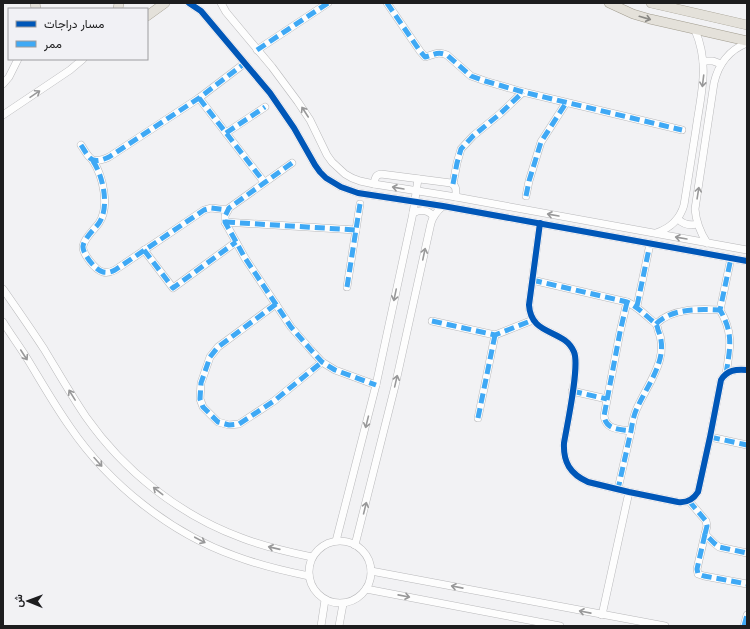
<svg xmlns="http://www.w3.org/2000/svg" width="750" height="629" font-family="'Fira Sans',Vazirmatn,sans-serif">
	<rect width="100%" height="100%" fill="#f2f2f4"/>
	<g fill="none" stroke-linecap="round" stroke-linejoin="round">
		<g stroke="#b8b8ba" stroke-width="8">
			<g id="minor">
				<path d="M 189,3 L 201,11 L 270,93 L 294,128 L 315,165 L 320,172 L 326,178 L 341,187 L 358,193 L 443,206 L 526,221 L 747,261"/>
				<path d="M 221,3 L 226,12 L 272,67 L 298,102 L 310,120 L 327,155 L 332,162 L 345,174 L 352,178 L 360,181 L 374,184 L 456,197 L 747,250"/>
				<path d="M 387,3 L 420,51 L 425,57 C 434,55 437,51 447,55 L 471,76 L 485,81 L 523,92 L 682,130"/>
				<path d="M 257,50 L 328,3"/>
				<path d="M 703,61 L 713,61 L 721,64"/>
				<path d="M 3,84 L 9,77 L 18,59"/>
				<path d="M 199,98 L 264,182"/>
				<path d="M 3,115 L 70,70 L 83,59"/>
				<path d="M 226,133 L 265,107"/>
				<path d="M 81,145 C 90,159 91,165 109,157 L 199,98 L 245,63"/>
				<path d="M 93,161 C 103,176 110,207 99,223 C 94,230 85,237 83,246 C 82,253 95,270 103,272 C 107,273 111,272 115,270 L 204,210 L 211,208 L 228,210"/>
				<path d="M 292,163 L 229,208 L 225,216 L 225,222 L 245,258 L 291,327 L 311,350 L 322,362 L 335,370 L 376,385"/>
				<path d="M 374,184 C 375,179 375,175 381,174 L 451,183 C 457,186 456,191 456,197"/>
				<path d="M 453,184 L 457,163 L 461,149 L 473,136 L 501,113 L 523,92"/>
				<path d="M 526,196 L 529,181 L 541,142 L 566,103"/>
				<path d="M 413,213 C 421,209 428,210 433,216"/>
				<path d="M 678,219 C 683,224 690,226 697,224"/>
				<path d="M 225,222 L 356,230"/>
				<path d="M 540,223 L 529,305 C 531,337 564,328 574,352 C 580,366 567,425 564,443 C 563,462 570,474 588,482 L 629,492 L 678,502 C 687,503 693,500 698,492 L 710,437 L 721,380 C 727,370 736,369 747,370"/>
				<path d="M 656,233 C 671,228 680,219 684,205 C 688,179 692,154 696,129 C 701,93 710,65 695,30"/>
				<path d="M 707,243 C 700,232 696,222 695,209 L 714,83 C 718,65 729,50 747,43"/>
				<path d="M 144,250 L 173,288 L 236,242"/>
				<path d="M 532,280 L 627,302 C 636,306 641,311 649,318 C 651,320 654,322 656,324 C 657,326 658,328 658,330 C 671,359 645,387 635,413 C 633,419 632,425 631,431 L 618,489"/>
				<path d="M 347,287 L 360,204"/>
				<path d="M 3,289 C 17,309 31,329 44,349 C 58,372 71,395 86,417 C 124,471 179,515 242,538 C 265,547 288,552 312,557"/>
				<path d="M 627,302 L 620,332 L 604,416 C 606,430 619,429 631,431"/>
				<path d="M 276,304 L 218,347 L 210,357 L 201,383 L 200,399 L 203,407 L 218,422 L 229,425 L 239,424 L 274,401 L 322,362"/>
				<path d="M 637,306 L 650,244"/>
				<path d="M 432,321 L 495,335 L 533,320"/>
				<path d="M 3,322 C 11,335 20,347 28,360 C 42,383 55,406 70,427 C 109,484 170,533 235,556 C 259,565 284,571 309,576"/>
				<path d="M 656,324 C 672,308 699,309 720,310"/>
				<path d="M 726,374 C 730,348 734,334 720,310 L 731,258"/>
				<path d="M 572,391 L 607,399"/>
				<path d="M 478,418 L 495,335"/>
				<path d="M 710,437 L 747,445"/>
				<path d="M 689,501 L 706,521 L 707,526 L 705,534 L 714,543 L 719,547 L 747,553"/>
				<path d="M 705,534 L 697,569 L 698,574 L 704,576 L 747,584"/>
				<path d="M 336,541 L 376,385 L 413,213 L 418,179"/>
				<circle cx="340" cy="572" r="31"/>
				<path d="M 355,545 L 395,386 L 431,223 C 433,216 437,211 443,206"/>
				<path d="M 371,571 L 665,626"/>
				<path d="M 366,589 L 560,626"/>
				<path d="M 602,615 L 629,492"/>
				<path d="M 321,626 L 325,600"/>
				<path d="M 339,626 L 343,604"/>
				<path d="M 744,626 L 747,615"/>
			</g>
		</g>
		<g stroke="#a19c8f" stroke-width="10">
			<g id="major">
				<path d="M 35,3 L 36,9"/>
				<path d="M 609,3 L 633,14 L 650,19 L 747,41"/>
				<path d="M 651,3 L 747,25"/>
				<path d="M 118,9 L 119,3"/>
				<path d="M 147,16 L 165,3"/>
			</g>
		</g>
		<use href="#minor" stroke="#fdfdfd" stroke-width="7"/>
		<use href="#major" stroke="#e4e1da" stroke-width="9"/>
		<g stroke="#3fa9f5" stroke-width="5" stroke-dasharray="10 5" stroke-linecap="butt">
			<path d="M 387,3 L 420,51 L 425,57 C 434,55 437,51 447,55 L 471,76 L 485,81 L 523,92 L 682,130"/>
			<path d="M 257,50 L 328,3"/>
			<path d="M 199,98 L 264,182"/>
			<path d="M 226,133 L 265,107"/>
			<path d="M 81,145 C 90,159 91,165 109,157 L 199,98 L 245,63"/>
			<path d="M 93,161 C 103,176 110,207 99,223 C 94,230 85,237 83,246 C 82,253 95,270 103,272 C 107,273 111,272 115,270 L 204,210 L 211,208 L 228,210"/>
			<path d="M 292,163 L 229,208 L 225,216 L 225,222 L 245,258 L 291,327 L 311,350 L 322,362 L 335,370 L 376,385"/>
			<path d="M 453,184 L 457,163 L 461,149 L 473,136 L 501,113 L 523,92"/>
			<path d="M 526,196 L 529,181 L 541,142 L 566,103"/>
			<path d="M 225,222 L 356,230"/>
			<path d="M 144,250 L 173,288 L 236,242"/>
			<path d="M 532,280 L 627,302 C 636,306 641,311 649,318 C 651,320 654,322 656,324 C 657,326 658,328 658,330 C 671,359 645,387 635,413 C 633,419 632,425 631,431 L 618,489"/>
			<path d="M 347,287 L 360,204"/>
			<path d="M 627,302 L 620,332 L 604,416 C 606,430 619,429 631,431"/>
			<path d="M 276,304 L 218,347 L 210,357 L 201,383 L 200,399 L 203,407 L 218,422 L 229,425 L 239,424 L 274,401 L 322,362"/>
			<path d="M 637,306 L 650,244"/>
			<path d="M 432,321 L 495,335 L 533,320"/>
			<path d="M 656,324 C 672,308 699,309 720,310"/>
			<path d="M 726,374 C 730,348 734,334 720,310 L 731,258"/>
			<path d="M 572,391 L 607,399"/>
			<path d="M 478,418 L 495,335"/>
			<path d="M 710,437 L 747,445"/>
			<path d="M 689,501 L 706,521 L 707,526 L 705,534 L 714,543 L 719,547 L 747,553"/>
			<path d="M 705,534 L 697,569 L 698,574 L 704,576 L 747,584"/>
			<path d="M 744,626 L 747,615"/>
		</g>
		<g stroke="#f1f1f5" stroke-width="8">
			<g id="cycleway">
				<path d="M 189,3 L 201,11 L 270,93 L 294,128 L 315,165 L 320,172 L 326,178 L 341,187 L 358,193 L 443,206 L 526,221 L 747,261"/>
				<path d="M 540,223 L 529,305 C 531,337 564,328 574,352 C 580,366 567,425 564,443 C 563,462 570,474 588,482 L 629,492 L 678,502 C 687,503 693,500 698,492 L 710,437 L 721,380 C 727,370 736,369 747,370"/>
			</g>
		</g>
		<use href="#cycleway" stroke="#0057b8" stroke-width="6"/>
	</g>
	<defs><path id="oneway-shaft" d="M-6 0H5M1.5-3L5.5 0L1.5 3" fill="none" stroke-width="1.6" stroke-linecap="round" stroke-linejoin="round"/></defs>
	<use stroke="#8a8985" href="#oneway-shaft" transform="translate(645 18) rotate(16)"/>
	<g stroke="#989899">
		<use href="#oneway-shaft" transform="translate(703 81) rotate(97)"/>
		<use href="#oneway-shaft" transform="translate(35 94) rotate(-34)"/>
		<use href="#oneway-shaft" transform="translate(305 112) rotate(-123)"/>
		<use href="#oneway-shaft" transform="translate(398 188) rotate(-170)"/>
		<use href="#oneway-shaft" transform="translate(698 193) rotate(-81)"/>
		<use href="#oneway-shaft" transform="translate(553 215) rotate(-170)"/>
		<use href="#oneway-shaft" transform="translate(681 238) rotate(-170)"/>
		<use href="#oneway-shaft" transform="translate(424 254) rotate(-78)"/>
		<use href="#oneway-shaft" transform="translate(395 295) rotate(102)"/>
		<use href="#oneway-shaft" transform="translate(24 355) rotate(57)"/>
		<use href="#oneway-shaft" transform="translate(396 381) rotate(-77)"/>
		<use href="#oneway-shaft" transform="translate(72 395) rotate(-122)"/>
		<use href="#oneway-shaft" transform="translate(367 422) rotate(104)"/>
		<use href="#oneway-shaft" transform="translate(98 462) rotate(48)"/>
		<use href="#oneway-shaft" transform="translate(158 491) rotate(-142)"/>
		<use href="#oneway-shaft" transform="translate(365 508) rotate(-76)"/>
		<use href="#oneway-shaft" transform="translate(200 540) rotate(28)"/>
		<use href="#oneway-shaft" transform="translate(274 548) rotate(-167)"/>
		<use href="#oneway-shaft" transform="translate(457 587) rotate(-169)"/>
		<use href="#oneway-shaft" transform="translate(404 596) rotate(11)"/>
		<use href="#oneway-shaft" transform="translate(585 612) rotate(-169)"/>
	</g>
	<rect width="750" height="629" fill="none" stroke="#1d1d1e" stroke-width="8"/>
	<rect x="8" y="8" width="140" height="52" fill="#f1f1f5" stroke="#9c9c9f"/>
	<rect x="16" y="21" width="20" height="6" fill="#0057b8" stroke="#9c9c9f"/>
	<text x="44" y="28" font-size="12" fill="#1d1d1e">مسار دراجات</text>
	<rect x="16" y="41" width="20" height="6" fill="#3fa9f5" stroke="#9c9c9f"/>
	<text x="44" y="48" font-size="12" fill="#1d1d1e">ممر</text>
	<g transform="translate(28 601) rotate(271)" stroke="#f1f1f5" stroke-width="3" paint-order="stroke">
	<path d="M0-3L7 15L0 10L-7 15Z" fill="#1d1d1e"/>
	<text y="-6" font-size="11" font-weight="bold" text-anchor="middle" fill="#1d1d1e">ش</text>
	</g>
</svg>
